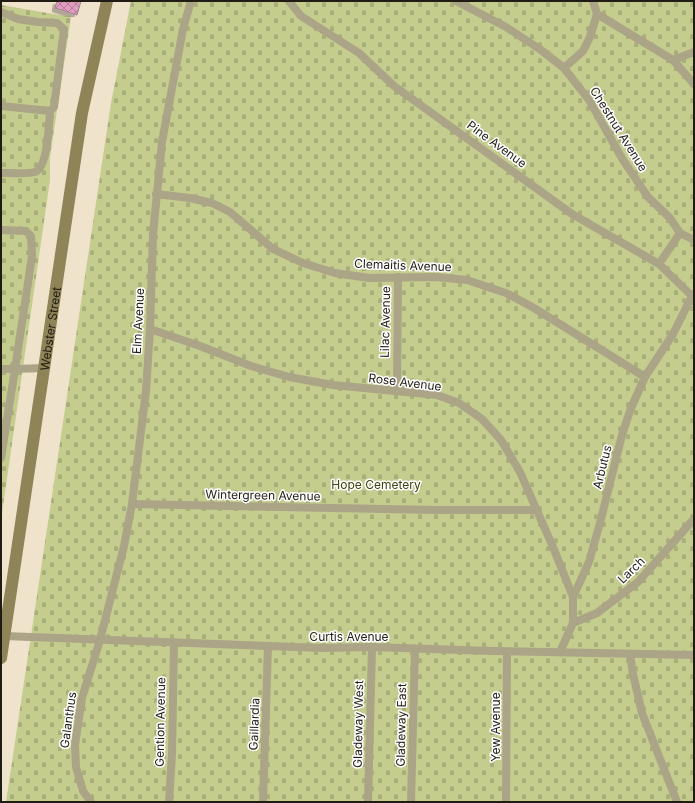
<svg xmlns="http://www.w3.org/2000/svg" width="695" height="803" font-family="Inter,sans-serif">
	<defs>
		<pattern id="cemetery-stones" width="16" height="16" patternUnits="userSpaceOnUse"><rect width="16" height="16" fill="#c4cc8e"/><path d="M2 7V4a2 2 0 0 1 4 0v3zM10 15v-3a2 2 0 0 1 4 0v3z" fill="#a8af7a"/></pattern>
		<pattern id="building-cross-hatch" width="8" height="8" patternUnits="userSpaceOnUse"><rect width="8" height="8" fill="#e29cbf"/><path d="M0 0l8 8M0 8l8-8" fill="none" stroke="#b77e9a"/></pattern>
		<filter id="shadow"><feDropShadow dx="-3.5" dy="3.5" stdDeviation="0" flood-color="#0004"/></filter>
	</defs>
	<rect width="100%" height="100%" fill="#f0e3cc"/>
	<g fill="url(#cemetery-stones)">
		<path d="M 131,1 L 694,1 L 694,802 L 6,802 L 111,103 Z"/>
		<path d="M 1,5 L 71,17 L 50,157 L 50,180 L 1,520 Z"/>
	</g>
	<path fill="url(#building-cross-hatch)" stroke="#9a828d" filter="url(#shadow)" d="M 57,1 L 81,1 L 77,15 L 55,8 Z"/>
	<g fill="none" stroke-linecap="round" stroke-linejoin="round">
		<g stroke="#aba486" stroke-width="8">
			<path d="M 289,1 L 301,16 L 359,53 L 394,86 L 572,214 L 659,264 L 692,296 L 694,301"/>
			<path d="M 456,1 L 506,27 L 541,50 L 564,68 L 589,100 L 623,160 L 648,197 L 670,218 L 680,233 L 694,240"/>
			<path d="M 1,12 L 18,19 L 38,22 L 57,23 L 64,29 L 54,107 L 50,111"/>
			<path d="M 597,14 L 673,60 L 694,84"/>
			<path d="M 673,60 L 694,52"/>
			<path d="M 564,68 L 583,51 L 590,37 L 597,14 L 593,1"/>
			<path d="M 1,106 L 50,111 C 49,123 48,168 35,172 C 28,174 10,173 1,173"/>
			<path d="M 156,194 L 190,198 L 212,203 L 230,212 L 273,249 L 303,263 L 335,273 L 369,278 L 436,277 L 467,280 L 506,293 L 534,308 L 645,377"/>
			<path d="M 1,230 L 26,231 L 31,236 L 32,256 L 15,369 L 44,368"/>
			<path d="M 659,264 L 680,233"/>
			<path d="M 150,329 L 200,346 L 251,366 L 289,377 L 333,385 L 437,395 L 459,403 L 482,419 L 501,440 L 520,472 L 553,547 L 573,597"/>
			<path d="M 1,369 L 15,369 L 1,458"/>
			<path d="M 397,391 L 398,277"/>
			<path d="M 132,504 L 436,510 L 537,510"/>
			<path d="M 573,623 L 597,613 L 638,582 L 694,519"/>
			<path d="M 4,636 L 323,648 L 372,647 L 492,651 L 694,655"/>
			<path d="M 560,652 L 573,623 L 573,597 L 589,562 L 600,523 L 622,435 L 631,408 L 645,377 L 673,334 L 692,296 L 694,296"/>
			<path d="M 630,654 L 633,674 L 642,713 L 677,802"/>
			<path d="M 91,802 L 83,791 L 76,767 L 75,745 L 82,698 L 100,640 L 124,546 L 132,504 L 146,391 L 150,329 L 153,234 L 162,142 L 183,29 L 191,1"/>
			<path d="M 169,802 L 172,754 L 174,643"/>
			<path d="M 263,802 L 268,646"/>
			<path d="M 368,802 L 372,647"/>
			<path d="M 411,802 L 415,649"/>
			<path d="M 506,802 L 507,652"/>
		</g>
		<path stroke="#8f8457" stroke-width="12" id="s1" d="M 1,658 L 82,113 L 107,1"/>
	</g>
	<g text-anchor="middle" dominant-baseline="central" stroke-width="3" stroke-linejoin="round" paint-order="stroke">
		<g font-size="12" fill="#201b13" stroke="#fff">
			<text transform="translate(619 129) rotate(58)">Chestnut Avenue</text>
			<text transform="translate(497 144) rotate(36)">Pine Avenue</text>
			<text transform="translate(403 265) rotate(2)">Clemaitis Avenue</text>
			<text transform="translate(138 321) rotate(-87)">Elm Avenue</text>
			<text transform="translate(385 322) rotate(-89)">Lilac Avenue</text>
			<text stroke="none"><textPath href="#s1" startOffset="333">Webster Street</textPath></text>
			<text transform="translate(405 382) rotate(7)">Rose Avenue</text>
			<text transform="translate(602 467) rotate(-76)">Arbutus</text>
			<text transform="translate(263 495) rotate(1)">Wintergreen Avenue</text>
			<text transform="translate(631 570) rotate(-44)">Larch</text>
			<text x="349" y="636">Curtis Avenue</text>
			<text transform="translate(68 720) rotate(-82)">Galanthus</text>
			<text transform="translate(160 722) rotate(-89)">Gention Avenue</text>
			<text transform="translate(254 724) rotate(-88)">Gaillardia</text>
			<text transform="translate(358 724) rotate(-89)">Gladeway West</text>
			<text transform="translate(401 725) rotate(-89)">Gladeway East</text>
			<text transform="translate(495 727) rotate(-90)">Yew Avenue</text>
		</g>
		<g font-size="12" fill="#3d420a" stroke="#fff">
			<text x="376" y="484">Hope Cemetery</text>
		</g>
	</g>
	<rect width="695" height="803" fill="none" stroke="#201b13" stroke-width="4"/>
</svg>
